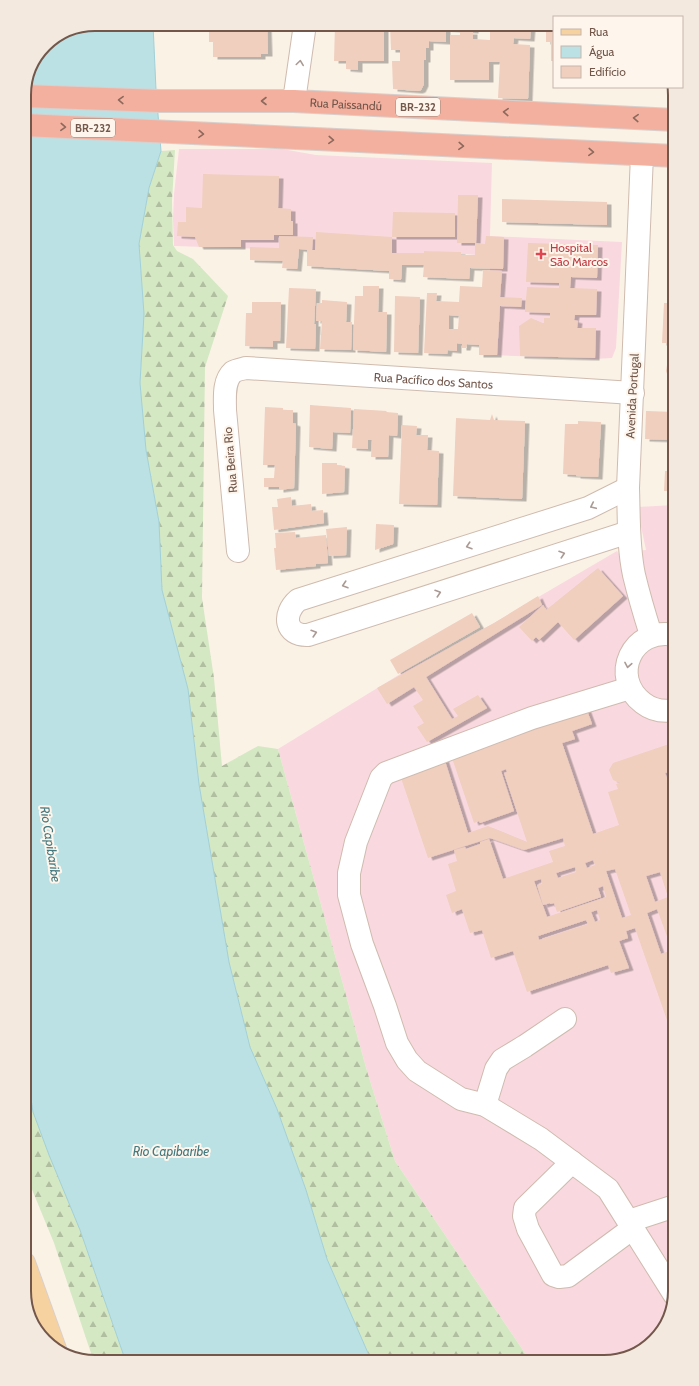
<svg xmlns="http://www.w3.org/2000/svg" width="699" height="1386" font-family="Cabin,sans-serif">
	<defs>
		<pattern id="forest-firs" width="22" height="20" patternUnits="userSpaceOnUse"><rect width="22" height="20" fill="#d5e8c4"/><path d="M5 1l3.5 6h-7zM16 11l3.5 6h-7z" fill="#b1bfa1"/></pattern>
		<filter id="shadow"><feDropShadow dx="4.5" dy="2.5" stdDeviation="0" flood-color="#0004"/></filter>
	</defs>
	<rect width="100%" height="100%" fill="#fbf2e6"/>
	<g fill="#f9d9df">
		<path d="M 179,149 L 282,149 L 316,155 L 492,163 L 490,236 L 622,242 L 616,348 L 612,358 L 595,359 L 490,355 L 490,256 L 424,251 L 424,253 L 390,253 L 174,246 L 173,219 L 174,194 Z"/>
		<path d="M 675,505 L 675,1292 L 663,1331 L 631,1357 L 604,1362 L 531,1362 L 395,1161 L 367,1071 L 278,749 L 405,671 L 494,623 L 617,551 L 625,564 L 634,551 L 646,550 L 637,507 Z"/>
	</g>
	<g fill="url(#forest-firs)">
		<path d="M 175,150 L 172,201 L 173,245 L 177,251 L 193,259 L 228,296 L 205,367 L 202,598 L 214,678 L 222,766 L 258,746 L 278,749 L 367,1071 L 395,1161 L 531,1362 L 374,1362 L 368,1353 L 327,1259 L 306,1190 L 277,1109 L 250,1047 L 229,962 L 199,784 L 188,689 L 162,590 L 159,522 L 146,450 L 140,383 L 144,314 L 139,244 L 149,188 L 161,151 Z"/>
		<path d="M 24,1055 L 33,1112 L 49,1155 L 80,1230 L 126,1362 L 94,1362 L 54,1243 L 24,1170 Z"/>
	</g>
	<path fill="#bbe1e4" stroke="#a1d0d6" d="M 95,24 L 153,24 L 156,90 L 161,151 L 149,188 L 139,244 L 144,314 L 140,383 L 146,450 L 159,522 L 162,590 L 188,689 L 199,784 L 229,962 L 250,1047 L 277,1109 L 306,1190 L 327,1259 L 368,1353 L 374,1362 L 126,1362 L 80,1230 L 49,1155 L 33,1112 L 24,1055 L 24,90 L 45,45 L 68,29 Z"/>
	<g fill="#f0cfbe" fill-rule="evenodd" filter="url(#shadow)">
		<path d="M 209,24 L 267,24 L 268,54 L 261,54 L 261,57 L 213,57 L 213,42 L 209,42 Z"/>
		<path d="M 335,24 L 384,24 L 384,61 L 358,61 L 358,70 L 346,69 L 346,61 L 334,61 Z"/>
		<path d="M 390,24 L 475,24 L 474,31 L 446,29 L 446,42 L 429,41 L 429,48 L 426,48 L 426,60 L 424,60 L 424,84 L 421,90 L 418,91 L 393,89 L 392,61 L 400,61 L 400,50 L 391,50 Z"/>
		<path d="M 487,24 L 531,27 L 530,39 L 514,38 L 513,44 L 530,45 L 528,99 L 498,98 L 500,62 L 489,62 L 489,80 L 450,80 L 450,35 L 460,35 L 460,32 L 473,32 L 473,39 L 490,40 L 490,29 L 486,29 Z"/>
		<path d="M 546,24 L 554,24 L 554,61 L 551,61 L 551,42 L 546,42 Z"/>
		<path d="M 203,174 L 279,176 L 278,208 L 291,209 L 291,221 L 293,221 L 293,235 L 274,235 L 274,240 L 241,240 L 241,247 L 199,247 L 195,237 L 177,236 L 178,222 L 186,222 L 186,207 L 202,208 Z"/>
		<path d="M 458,195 L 478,195 L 476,243 L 457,243 Z"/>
		<path d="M 502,199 L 607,202 L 607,225 L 502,222 Z"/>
		<path d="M 393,212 L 455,213 L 455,237 L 392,237 Z"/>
		<path d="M 316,232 L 392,237 L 392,253 L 424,253 L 424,251 L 461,252 L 461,255 L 475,255 L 475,243 L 485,244 L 486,236 L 504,237 L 503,269 L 470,268 L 469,279 L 423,277 L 424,265 L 402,265 L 401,280 L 389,279 L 389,271 L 307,266 L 307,250 L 299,249 L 297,269 L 282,268 L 283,261 L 250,260 L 250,247 L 279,248 L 279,236 L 313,237 L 312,250 L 315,250 Z"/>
		<path d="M 528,243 L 598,245 L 597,278 L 571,277 L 570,288 L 597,289 L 596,315 L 575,315 L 574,320 L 578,321 L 577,328 L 596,328 L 595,358 L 520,356 L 519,326 L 531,318 L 542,323 L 544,323 L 544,318 L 550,318 L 550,313 L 525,312 L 527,287 L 559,288 L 559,283 L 526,282 Z"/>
		<path d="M 483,270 L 502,271 L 500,297 L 522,298 L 521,307 L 500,306 L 497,355 L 479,355 L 479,345 L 467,344 L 466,348 L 462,348 L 462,344 L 457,343 L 457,351 L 448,350 L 447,354 L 424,353 L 427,293 L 437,293 L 436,301 L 459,302 L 460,286 L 482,287 ZM 449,315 L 459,316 L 458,329 L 449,329 Z"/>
		<path d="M 363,286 L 379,286 L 378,312 L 387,312 L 386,352 L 353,350 L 355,296 L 363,296 Z"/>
		<path d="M 289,288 L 316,289 L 314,324 L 316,324 L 315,349 L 286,348 Z"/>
		<path d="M 395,296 L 420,297 L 418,353 L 394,352 Z"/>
		<path d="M 322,300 L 347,302 L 346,322 L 352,322 L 351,350 L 320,349 L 322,321 L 316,321 L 317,303 L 322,303 Z"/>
		<path d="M 252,302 L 281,302 L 280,341 L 273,341 L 273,347 L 245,346 L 246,313 L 252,313 Z"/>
		<path d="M 664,303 L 675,303 L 675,343 L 662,343 Z"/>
		<path d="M 672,351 L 675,351 L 675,377 L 671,377 L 671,375 L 667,374 L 666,371 L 667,365 L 672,364 Z"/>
		<path d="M 310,405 L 351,408 L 350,433 L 333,432 L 332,449 L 309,447 Z"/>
		<path d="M 265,407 L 283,408 L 283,410 L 293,410 L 293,423 L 296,424 L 294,488 L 279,490 L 279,487 L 264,487 L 264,478 L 274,478 L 275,465 L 263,465 Z"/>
		<path d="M 354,409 L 387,411 L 386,412 L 398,413 L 397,436 L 389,435 L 388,457 L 371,457 L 372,440 L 368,440 L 368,449 L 352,448 Z"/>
		<path d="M 646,411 L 675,412 L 675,440 L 645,439 Z"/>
		<path d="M 492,414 L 494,420 L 525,421 L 522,499 L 453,496 L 456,418 L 490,420 Z"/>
		<path d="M 578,421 L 601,422 L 598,477 L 576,476 L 576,475 L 563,474 L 565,424 L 578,424 Z"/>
		<path d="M 402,425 L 417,426 L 416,435 L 428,435 L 427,450 L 439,451 L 437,505 L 399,504 Z"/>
		<path d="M 668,462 L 675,462 L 675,491 L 664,491 L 665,471 L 668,471 Z"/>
		<path d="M 322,463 L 337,463 L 337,465 L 345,466 L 344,492 L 322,494 Z"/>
		<path d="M 291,497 L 292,506 L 311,504 L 312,511 L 323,510 L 324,523 L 274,530 L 272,507 L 278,507 L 277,499 Z"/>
		<path d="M 376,524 L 394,525 L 393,544 L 375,550 Z"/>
		<path d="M 347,527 L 346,555 L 329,556 L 326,529 Z"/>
		<path d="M 295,532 L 296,538 L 326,535 L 328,563 L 316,564 L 316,566 L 276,570 L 274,548 L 276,548 L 275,533 Z"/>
		<path d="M 598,568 L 623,596 L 574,640 L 558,622 L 539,640 L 536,637 L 532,641 L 519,627 L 543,605 L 546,610 Z"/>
		<path d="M 538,596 L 542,605 L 426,677 L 452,719 L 458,716 L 453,709 L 478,695 L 487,708 L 427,742 L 417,727 L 424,723 L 413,706 L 423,700 L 414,687 L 387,704 L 377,688 L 494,623 Z"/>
		<path d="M 472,613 L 480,627 L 398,674 L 390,660 Z"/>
		<path d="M 585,705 L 592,724 L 572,731 L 575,739 L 562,743 L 593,834 L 619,825 L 608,792 L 618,789 L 616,784 L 620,783 L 613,780 L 609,770 L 613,763 L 675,742 L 675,770 L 665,773 L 670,785 L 675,783 L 675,1028 L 670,1029 L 635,928 L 626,931 L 628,938 L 619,941 L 629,968 L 611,973 L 608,965 L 527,992 L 513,951 L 491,958 L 482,930 L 470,933 L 462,909 L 452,913 L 446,895 L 456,891 L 448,864 L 457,861 L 454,850 L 465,847 L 466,849 L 480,844 L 480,842 L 489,839 L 503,879 L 553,862 L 549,851 L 565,846 L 563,838 L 524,850 L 490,838 L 428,858 L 399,772 L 444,758 L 468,833 L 488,826 L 527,842 L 504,773 L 507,772 L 506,769 L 501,771 L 514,811 L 480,823 L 479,821 L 474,823 L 450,752 ZM 593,860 L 595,865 L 587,868 L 585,863 ZM 575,867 L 576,872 L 558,878 L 556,873 ZM 615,869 L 631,915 L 622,918 L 606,871 ZM 660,872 L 668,897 L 655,902 L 646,876 ZM 541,879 L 542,884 L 537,885 L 543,905 L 550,903 L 550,904 L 554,903 L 557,912 L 601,897 L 598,888 L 603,886 L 606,897 L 547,917 L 534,881 ZM 657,909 L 672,950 L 661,954 L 647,913 ZM 597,910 L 600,920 L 595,922 L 591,912 ZM 586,920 L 588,924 L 539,940 L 538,936 Z"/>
	</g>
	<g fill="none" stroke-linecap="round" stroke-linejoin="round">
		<g stroke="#cfbbaf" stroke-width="24">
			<g id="minor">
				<path d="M 294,101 L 305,24"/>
				<path d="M 642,155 L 628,488 C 629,517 628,547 634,575 C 639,596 645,616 651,635"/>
				<path d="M 628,488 L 588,508 L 298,600 C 282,614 285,636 308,635 L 629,532"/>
				<path id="s1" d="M 238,551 L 225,410 C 225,398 223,381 233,372 C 236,370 242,369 246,368 L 633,393"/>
				<path d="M 630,688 L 532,718 L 386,773 L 381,778 L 356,842 L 349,873 L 349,895 L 362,944 L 385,1006 L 397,1043 L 407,1060 L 417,1071 L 461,1099 L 485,1105 L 541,1139 L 608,1189 L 674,1294"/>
				<path d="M 675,710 C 664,712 652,710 643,703 C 609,677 632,626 675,635"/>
				<path d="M 485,1105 L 496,1069 L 502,1060 L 525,1046 L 565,1019"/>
				<path d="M 572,1162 L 525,1208 L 524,1216 L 528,1229 L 553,1275 L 559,1277 L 568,1276 L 633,1228"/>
				<path d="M 629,1221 L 675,1206"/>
			</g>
		</g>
		<g stroke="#d8d0cd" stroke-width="24">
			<path id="major" d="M 24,1263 L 55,1349"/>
		</g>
		<g stroke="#d8d0cd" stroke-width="24">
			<g id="highway">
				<path id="s2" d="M 24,96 L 160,101 L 294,101 L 675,120"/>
				<path d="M 24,125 L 675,156"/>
			</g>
		</g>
		<use href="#minor" stroke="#fff" stroke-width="22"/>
		<use href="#major" stroke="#f7d2a1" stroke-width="22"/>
		<use href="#highway" stroke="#f3b09f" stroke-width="22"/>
	</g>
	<defs><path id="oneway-chevron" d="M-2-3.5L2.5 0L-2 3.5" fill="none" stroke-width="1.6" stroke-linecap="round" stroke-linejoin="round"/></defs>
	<g stroke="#ab9a93">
		<use href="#oneway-chevron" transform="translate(300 63) rotate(-82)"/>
		<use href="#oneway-chevron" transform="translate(593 506) rotate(155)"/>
		<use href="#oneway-chevron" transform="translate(469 546) rotate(162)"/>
		<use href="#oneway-chevron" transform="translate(562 554) rotate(-18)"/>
		<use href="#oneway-chevron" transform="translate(345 585) rotate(162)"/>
		<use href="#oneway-chevron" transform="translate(438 593) rotate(-18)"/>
		<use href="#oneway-chevron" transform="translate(314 633) rotate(-17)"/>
		<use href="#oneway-chevron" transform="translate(628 665) rotate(100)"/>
	</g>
	<g stroke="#8d695c">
		<use href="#oneway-chevron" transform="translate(121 100) rotate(-178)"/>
		<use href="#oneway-chevron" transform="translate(264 101) rotate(-180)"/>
		<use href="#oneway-chevron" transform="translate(506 112) rotate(-177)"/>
		<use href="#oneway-chevron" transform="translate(636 118) rotate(-177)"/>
		<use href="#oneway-chevron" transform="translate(63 127) rotate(3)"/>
		<use href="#oneway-chevron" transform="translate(201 134) rotate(3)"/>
		<use href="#oneway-chevron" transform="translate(331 140) rotate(3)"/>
		<use href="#oneway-chevron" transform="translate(461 146) rotate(3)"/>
		<use href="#oneway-chevron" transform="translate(591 152) rotate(3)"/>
	</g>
	<path fill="#e0444e" stroke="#fef6ec" stroke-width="1.5" d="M539 248h4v4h4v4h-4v4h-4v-4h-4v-4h4z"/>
	<g text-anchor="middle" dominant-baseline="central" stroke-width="4" stroke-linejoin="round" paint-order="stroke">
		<g fill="#fef6ec" stroke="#9d877b" stroke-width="1">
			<rect x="396" y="98" width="44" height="18" rx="3"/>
			<rect x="71" y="119" width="44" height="18" rx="3"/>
		</g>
		<g font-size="11" font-weight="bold" fill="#73574b">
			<text x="418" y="107">BR-232</text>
			<text x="93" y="128">BR-232</text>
		</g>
		<g font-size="12" fill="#73574b" stroke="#fef6ec">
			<text stroke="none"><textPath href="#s2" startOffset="322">Rua Paissandú</textPath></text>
			<text stroke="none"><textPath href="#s1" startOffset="383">Rua Pacífico dos Santos</textPath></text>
			<text transform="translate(632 396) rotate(-87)">Avenida Portugal</text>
			<text transform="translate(230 460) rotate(-95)">Rua Beira Rio</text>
		</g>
		<g font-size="12" fill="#be3a42" stroke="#fef6ec" text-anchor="start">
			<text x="550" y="247">Hospital<tspan x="550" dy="14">São Marcos</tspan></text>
		</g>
		<g font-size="13" font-style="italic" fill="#43787f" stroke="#fef6ec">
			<text transform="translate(51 844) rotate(81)">Rio Capibaribe</text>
			<text x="171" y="1151">Rio Capibaribe</text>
		</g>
	</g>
	<path d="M0 0H699V1386H0ZM95 31H604A64 64 0 0 1 668 95V1291A64 64 0 0 1 604 1355H95A64 64 0 0 1 31 1291V95A64 64 0 0 1 95 31Z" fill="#f3e9df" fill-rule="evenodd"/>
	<path fill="none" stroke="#73574b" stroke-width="2" d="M95 31H604A64 64 0 0 1 668 95V1291A64 64 0 0 1 604 1355H95A64 64 0 0 1 31 1291V95A64 64 0 0 1 95 31Z"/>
	<rect x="553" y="16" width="130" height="72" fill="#fef6ec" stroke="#c6b6ac"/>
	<rect x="561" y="29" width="20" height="6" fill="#f7d2a1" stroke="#c6b6ac"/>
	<text x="589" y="36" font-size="12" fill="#73574b">Rua</text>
	<rect x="561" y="46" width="20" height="12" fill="#bbe1e4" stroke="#c6b6ac"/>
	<text x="589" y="56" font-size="12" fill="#73574b">Água</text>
	<rect x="561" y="66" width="20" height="12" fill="#f0cfbe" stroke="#c6b6ac"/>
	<text x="589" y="76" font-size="12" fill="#73574b">Edifício</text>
</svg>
